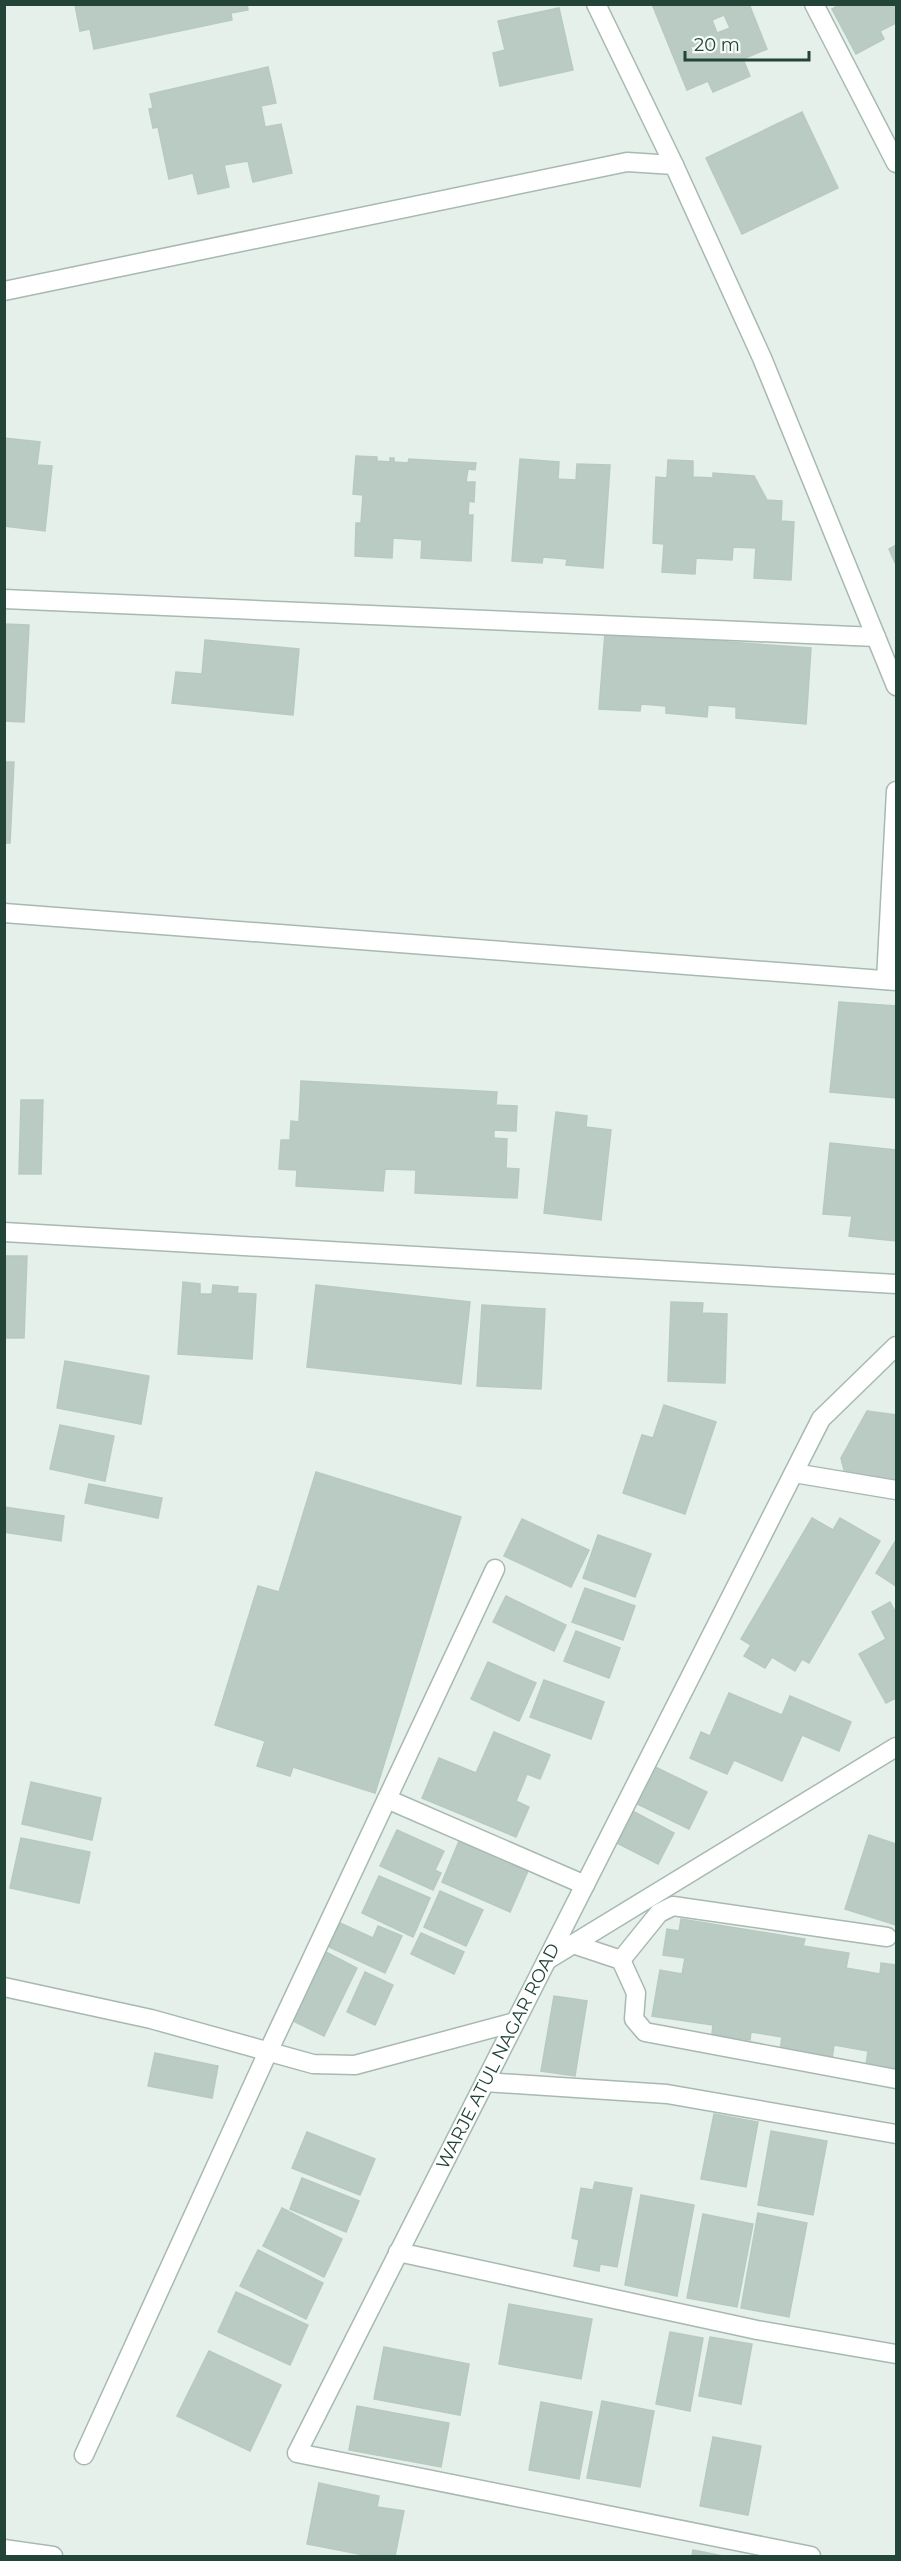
<svg xmlns="http://www.w3.org/2000/svg" width="901" height="2561" font-family="Montserrat,sans-serif">
	<rect width="100%" height="100%" fill="#e5f0ea"/>
	<g fill="#bacbc3" stroke="#b7cac1" stroke-width="1.5" fill-rule="evenodd">
		<path d="M 247,4 L 248,10 L 231,13 L 232,20 L 94,49 L 90,29 L 80,31 L 75,5 Z"/>
		<path d="M 652,4 L 749,4 L 767,49 L 743,59 L 750,76 L 713,92 L 708,81 L 687,90 ZM 724,15 L 730,28 L 717,33 L 712,20 Z"/>
		<path d="M 841,4 L 896,4 L 896,23 L 880,31 L 884,39 L 856,54 L 832,9 Z"/>
		<path d="M 559,8 L 573,70 L 500,86 L 493,53 L 505,50 L 498,21 Z"/>
		<path d="M 268,67 L 276,103 L 261,106 L 265,127 L 281,124 L 292,173 L 253,182 L 248,161 L 224,165 L 229,187 L 198,194 L 193,173 L 169,179 L 158,127 L 153,128 L 149,109 L 153,108 L 150,94 Z"/>
		<path d="M 802,112 L 838,188 L 742,234 L 706,158 Z"/>
		<path d="M 4,438 L 40,442 L 37,465 L 52,466 L 45,531 L 4,526 Z"/>
		<path d="M 356,456 L 377,457 L 377,461 L 390,462 L 390,458 L 394,458 L 394,462 L 408,463 L 409,459 L 476,463 L 475,470 L 468,469 L 466,482 L 475,482 L 474,502 L 469,501 L 468,515 L 473,515 L 471,561 L 421,558 L 422,540 L 393,538 L 392,558 L 355,556 L 356,523 L 361,523 L 363,495 L 353,494 Z"/>
		<path d="M 520,459 L 559,462 L 558,479 L 576,480 L 577,464 L 610,465 L 603,568 L 566,565 L 567,559 L 543,557 L 542,563 L 512,561 Z"/>
		<path d="M 668,460 L 693,461 L 693,477 L 713,478 L 713,473 L 754,476 L 767,500 L 782,501 L 781,521 L 794,522 L 791,580 L 754,578 L 756,548 L 733,547 L 732,560 L 696,558 L 695,574 L 662,572 L 664,544 L 653,543 L 656,477 L 667,478 Z"/>
		<path d="M 896,545 L 896,565 L 889,549 Z"/>
		<path d="M 4,624 L 29,625 L 24,722 L 4,721 Z"/>
		<path d="M 605,633 L 811,648 L 806,724 L 736,718 L 736,707 L 708,705 L 707,717 L 666,713 L 666,706 L 641,704 L 640,711 L 599,709 Z"/>
		<path d="M 205,640 L 299,649 L 293,715 L 172,703 L 176,672 L 202,674 Z"/>
		<path d="M 4,762 L 14,762 L 10,843 L 4,843 Z"/>
		<path d="M 839,1002 L 896,1006 L 896,1098 L 830,1092 Z"/>
		<path d="M 301,1081 L 497,1092 L 496,1105 L 517,1106 L 516,1131 L 494,1130 L 494,1138 L 507,1139 L 506,1168 L 519,1169 L 517,1198 L 415,1193 L 416,1170 L 385,1169 L 383,1191 L 296,1186 L 297,1170 L 279,1169 L 281,1140 L 290,1140 L 291,1121 L 299,1122 Z"/>
		<path d="M 21,1100 L 43,1100 L 41,1174 L 19,1174 Z"/>
		<path d="M 556,1112 L 587,1116 L 586,1127 L 611,1130 L 601,1220 L 544,1213 Z"/>
		<path d="M 830,1143 L 896,1150 L 896,1241 L 849,1236 L 852,1216 L 823,1214 Z"/>
		<path d="M 4,1256 L 27,1256 L 24,1338 L 4,1338 Z"/>
		<path d="M 183,1282 L 200,1284 L 200,1294 L 212,1294 L 213,1285 L 238,1287 L 237,1293 L 256,1294 L 252,1359 L 178,1354 Z"/>
		<path d="M 316,1285 L 470,1302 L 461,1384 L 307,1367 Z"/>
		<path d="M 671,1302 L 703,1303 L 702,1313 L 727,1314 L 725,1383 L 668,1381 Z"/>
		<path d="M 482,1305 L 545,1309 L 541,1389 L 477,1386 Z"/>
		<path d="M 65,1361 L 149,1376 L 141,1424 L 57,1408 Z"/>
		<path d="M 664,1405 L 716,1422 L 685,1514 L 623,1493 L 642,1435 L 653,1438 Z"/>
		<path d="M 867,1411 L 896,1415 L 896,1486 L 847,1481 L 841,1458 Z"/>
		<path d="M 60,1425 L 114,1436 L 105,1481 L 50,1469 Z"/>
		<path d="M 316,1472 L 461,1517 L 375,1793 L 293,1767 L 290,1776 L 257,1766 L 265,1741 L 215,1725 L 258,1586 L 279,1592 Z"/>
		<path d="M 89,1484 L 162,1498 L 158,1518 L 85,1503 Z"/>
		<path d="M 4,1507 L 64,1516 L 61,1541 L 4,1532 Z"/>
		<path d="M 812,1518 L 833,1530 L 840,1518 L 880,1541 L 809,1663 L 802,1659 L 795,1671 L 772,1657 L 765,1668 L 744,1656 L 751,1645 L 741,1639 Z"/>
		<path d="M 522,1519 L 589,1550 L 571,1587 L 504,1556 Z"/>
		<path d="M 598,1535 L 651,1554 L 635,1597 L 583,1578 Z"/>
		<path d="M 896,1540 L 896,1586 L 876,1573 Z"/>
		<path d="M 585,1588 L 635,1606 L 623,1640 L 572,1622 Z"/>
		<path d="M 506,1596 L 566,1625 L 554,1651 L 493,1622 Z"/>
		<path d="M 890,1602 L 896,1613 L 896,1698 L 886,1703 L 859,1654 L 886,1639 L 872,1612 Z"/>
		<path d="M 576,1631 L 620,1648 L 609,1678 L 564,1661 Z"/>
		<path d="M 488,1662 L 536,1683 L 519,1721 L 471,1699 Z"/>
		<path d="M 544,1680 L 604,1702 L 591,1739 L 530,1717 Z"/>
		<path d="M 729,1693 L 782,1715 L 790,1696 L 851,1722 L 839,1751 L 802,1735 L 782,1781 L 734,1760 L 727,1774 L 690,1758 L 701,1732 L 710,1736 Z"/>
		<path d="M 494,1732 L 550,1755 L 540,1779 L 527,1774 L 516,1801 L 529,1807 L 516,1837 L 422,1798 L 439,1758 L 476,1773 Z"/>
		<path d="M 651,1765 L 707,1792 L 689,1829 L 633,1802 Z"/>
		<path d="M 31,1782 L 101,1798 L 92,1840 L 22,1824 Z"/>
		<path d="M 625,1807 L 674,1833 L 658,1864 L 609,1839 Z"/>
		<path d="M 397,1830 L 444,1851 L 435,1870 L 441,1873 L 433,1890 L 380,1866 Z"/>
		<path d="M 869,1835 L 896,1844 L 896,1925 L 845,1909 Z"/>
		<path d="M 21,1838 L 90,1852 L 79,1903 L 10,1888 Z"/>
		<path d="M 459,1841 L 528,1871 L 510,1912 L 442,1882 Z"/>
		<path d="M 379,1876 L 430,1898 L 413,1937 L 362,1913 Z"/>
		<path d="M 440,1891 L 483,1910 L 466,1946 L 424,1927 Z"/>
		<path d="M 681,1919 L 805,1939 L 803,1946 L 849,1953 L 846,1968 L 880,1974 L 881,1963 L 896,1965 L 896,2070 L 866,2065 L 868,2051 L 834,2045 L 832,2059 L 780,2051 L 782,2037 L 751,2032 L 750,2040 L 712,2034 L 713,2025 L 652,2016 L 660,1970 L 682,1974 L 685,1958 L 663,1955 L 667,1929 L 679,1931 Z"/>
		<path d="M 340,1923 L 373,1938 L 378,1926 L 402,1936 L 385,1973 L 329,1947 Z"/>
		<path d="M 421,1933 L 464,1952 L 454,1974 L 411,1954 Z"/>
		<path d="M 322,1950 L 357,1968 L 324,2036 L 289,2019 Z"/>
		<path d="M 365,1972 L 393,1985 L 375,2025 L 347,2012 Z"/>
		<path d="M 554,1996 L 587,2001 L 575,2076 L 541,2071 Z"/>
		<path d="M 155,2053 L 218,2066 L 212,2098 L 148,2086 Z"/>
		<path d="M 714,2114 L 758,2122 L 746,2187 L 701,2179 Z"/>
		<path d="M 771,2131 L 827,2141 L 813,2215 L 758,2205 Z"/>
		<path d="M 307,2132 L 375,2159 L 360,2195 L 292,2168 Z"/>
		<path d="M 302,2178 L 359,2201 L 346,2232 L 290,2209 Z"/>
		<path d="M 595,2182 L 632,2188 L 617,2267 L 600,2264 L 599,2271 L 574,2266 L 579,2240 L 572,2238 L 581,2188 L 593,2190 Z"/>
		<path d="M 641,2195 L 694,2205 L 677,2296 L 625,2285 Z"/>
		<path d="M 282,2208 L 342,2239 L 324,2277 L 263,2246 Z"/>
		<path d="M 758,2213 L 807,2223 L 789,2317 L 741,2308 Z"/>
		<path d="M 703,2214 L 753,2224 L 737,2307 L 687,2298 Z"/>
		<path d="M 258,2250 L 323,2283 L 306,2319 L 240,2286 Z"/>
		<path d="M 236,2292 L 308,2325 L 290,2365 L 218,2332 Z"/>
		<path d="M 509,2304 L 592,2319 L 581,2379 L 499,2364 Z"/>
		<path d="M 670,2332 L 703,2338 L 690,2411 L 656,2404 Z"/>
		<path d="M 710,2337 L 752,2344 L 741,2404 L 699,2396 Z"/>
		<path d="M 384,2347 L 469,2364 L 460,2415 L 374,2399 Z"/>
		<path d="M 209,2351 L 281,2385 L 250,2451 L 177,2416 Z"/>
		<path d="M 602,2401 L 654,2411 L 640,2487 L 587,2478 Z"/>
		<path d="M 541,2402 L 592,2412 L 579,2479 L 529,2470 Z"/>
		<path d="M 357,2406 L 449,2423 L 441,2467 L 349,2450 Z"/>
		<path d="M 713,2437 L 761,2446 L 748,2515 L 700,2506 Z"/>
		<path d="M 319,2483 L 379,2496 L 377,2507 L 404,2511 L 395,2556 L 369,2556 L 307,2544 Z"/>
		<path d="M 693,2550 L 723,2556 L 692,2556 Z"/>
	</g>
	<g fill="none" stroke-linecap="round" stroke-linejoin="round">
		<g stroke="#a7b9b1" stroke-width="21">
			<g id="minor">
				<path d="M 596,4 L 674,165"/>
				<path d="M 814,4 L 896,163"/>
				<path d="M 4,291 L 627,162 L 674,165 L 762,358 L 896,686"/>
				<path d="M 4,599 L 876,637"/>
				<path d="M 4,913 L 896,981"/>
				<path d="M 886,980 L 896,791"/>
				<path d="M 4,1232 L 896,1284"/>
				<path d="M 794,1473 L 896,1490"/>
				<path d="M 387,1799 L 585,1885"/>
				<path d="M 573,1944 L 621,1960 L 636,1993 L 634,2019 L 645,2032 L 896,2079"/>
				<path d="M 547,1960 L 896,1747"/>
				<path d="M 621,1960 L 659,1913 L 673,1906 L 887,1937"/>
				<path d="M 4,1987 L 151,2019 L 313,2064 L 355,2065 L 515,2022"/>
				<path d="M 485,2082 L 667,2094 L 896,2134"/>
				<path d="M 398,2252 L 757,2330 L 896,2354"/>
				<path d="M 84,2455 L 268,2052 L 495,1569"/>
				<path d="M 4,2549 L 53,2556"/>
				<path id="s1" d="M 811,2556 L 297,2453 L 821,1419 L 896,1346"/>
			</g>
		</g>
		<use href="#minor" stroke="#fff" stroke-width="18"/>
	</g>
	<g text-anchor="middle" dominant-baseline="central" stroke-width="4.5" stroke-linejoin="round" paint-order="stroke">
		<g font-size="18" fill="#224439" stroke="#f7fbf9">
			<text stroke="none"><textPath href="#s1" startOffset="969">WARJE ATUL NAGAR ROAD</textPath></text>
		</g>
	</g>
	<rect width="901" height="2561" fill="none" stroke="#224439" stroke-width="12"/>
	<path d="M685 51v9h124v-9" fill="none" stroke="#224439" stroke-width="3"/>
	<text x="694" y="51" font-size="18" fill="#224439" stroke="#f7fbf9" stroke-width="4.5" paint-order="stroke">20 m</text>
</svg>
